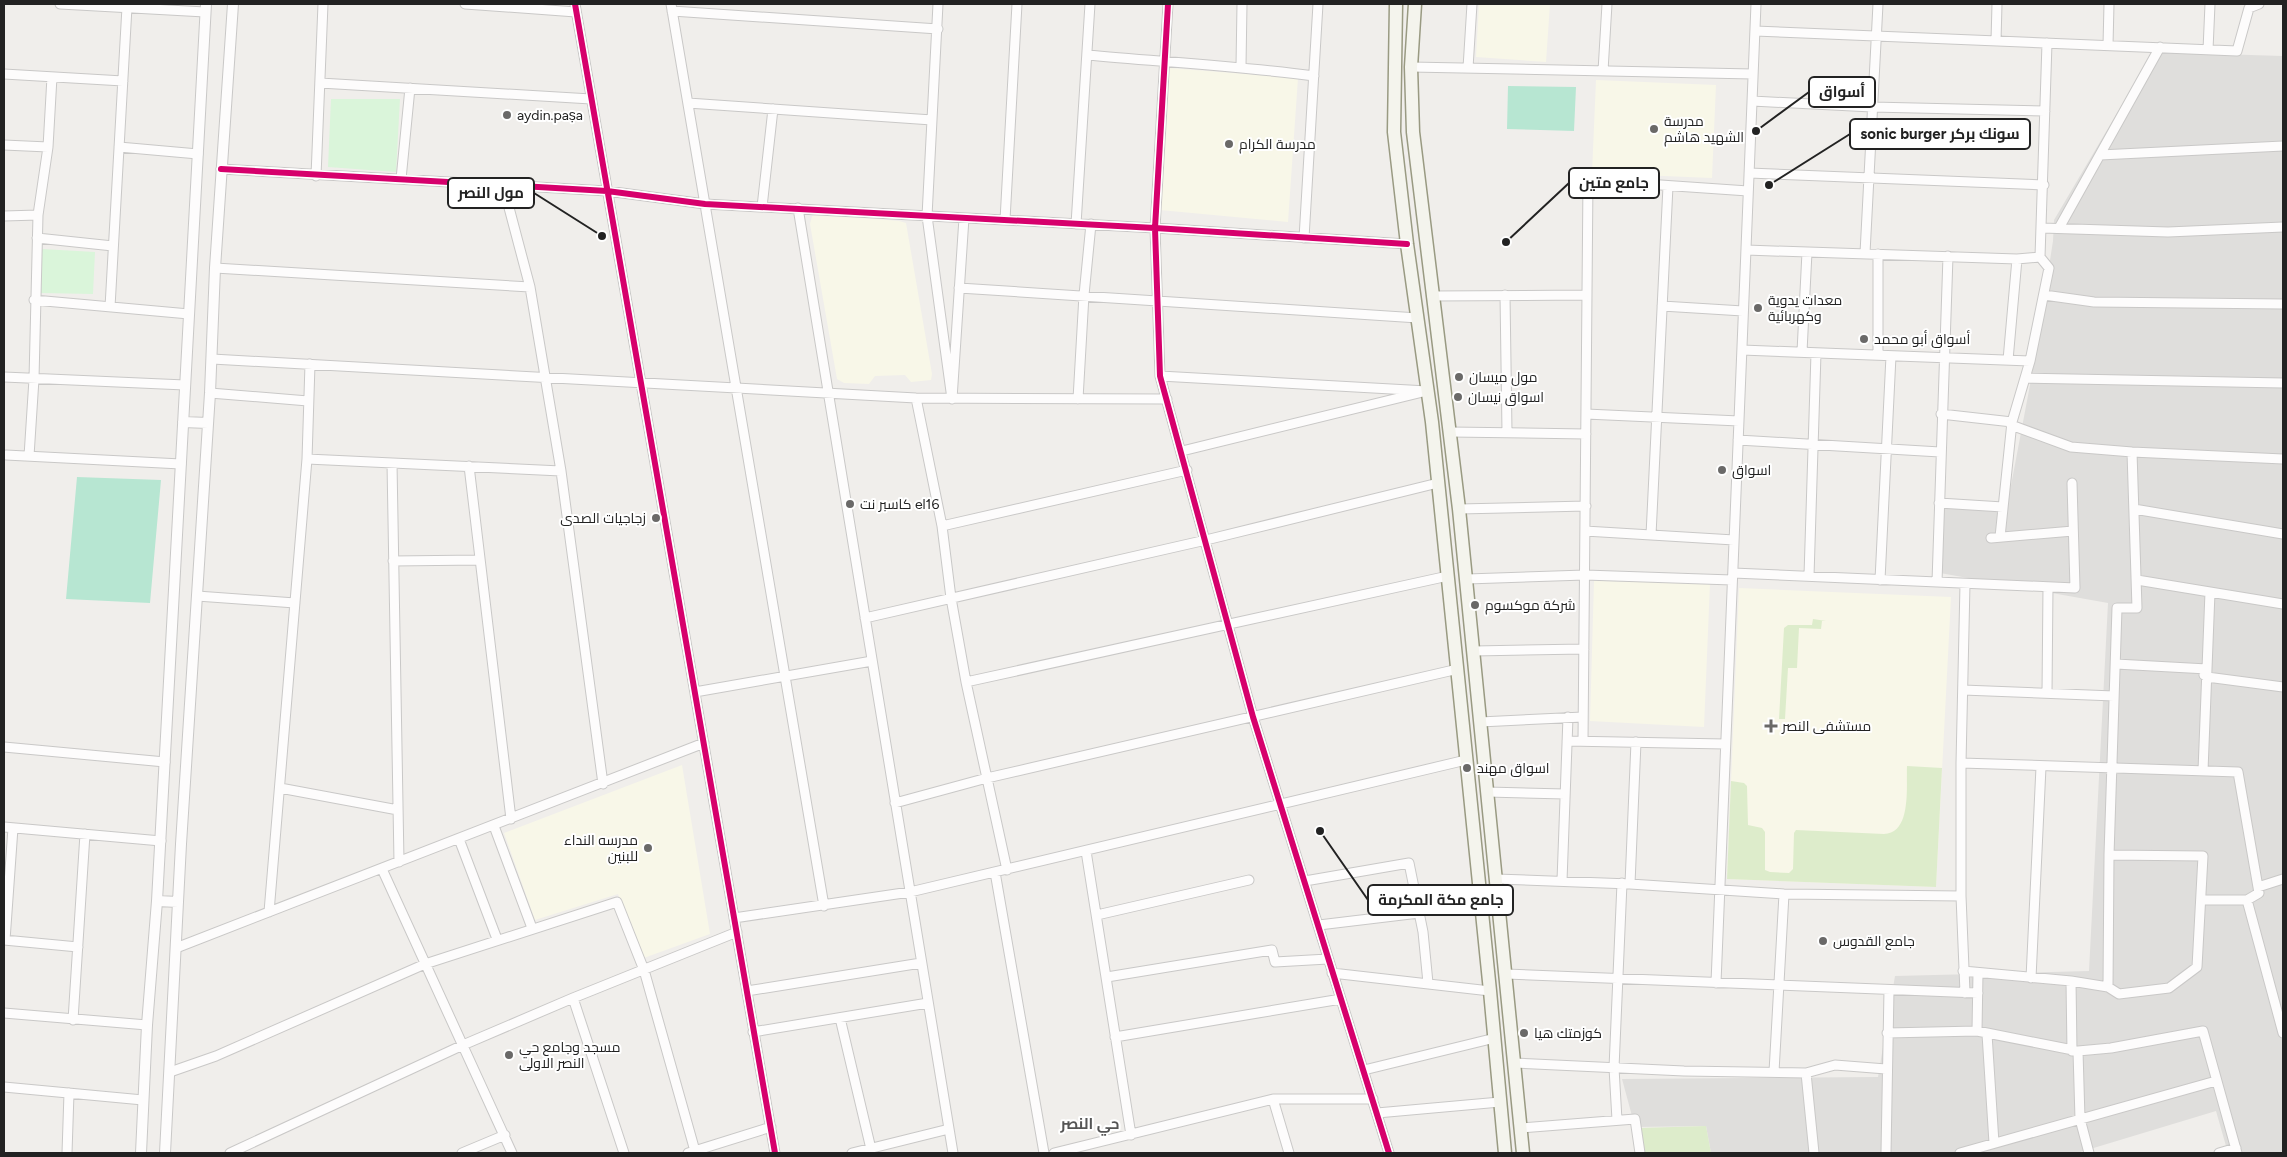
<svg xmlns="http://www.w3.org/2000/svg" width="2287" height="1157" viewBox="0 0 2287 1157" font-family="Figtree,Cairo,sans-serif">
<rect width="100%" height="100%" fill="#f0eeeb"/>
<!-- residential -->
<path fill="#dfdedc" d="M 2153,52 L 2283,56 L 2283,1153 L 2228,1153 L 2216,1111 L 2077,1153 L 1711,1153 L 1706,1126 L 1635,1127 L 1622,1079 L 1878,1077 L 1895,976 L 2089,971 L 2108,603 L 1940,573 L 1944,508 L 2006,512 L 2033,369 L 2053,241 L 2054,220 Z"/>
<!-- education -->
<path fill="#f8f7e8" d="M 1479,4 L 1550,4 L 1546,62 L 1476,57 Z
M 1169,68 L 1298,78 L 1288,222 L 1160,210 Z
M 1596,80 L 1716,85 L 1712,178 L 1592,173 Z
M 818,214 L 899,221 L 906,223 L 932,374 L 931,380 L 911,382 L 905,375 L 875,376 L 869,384 L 844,383 L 837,379 L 810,224 L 812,216 Z
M 1594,581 L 1710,583 L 1704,727 L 1590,721 Z
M 1739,588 L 1951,597 L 1936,887 L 1727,879 Z
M 682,765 L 710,934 L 641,959 L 618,894 L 535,920 L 504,833 Z"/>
<!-- grass -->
<path fill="#ddeccb" d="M 1813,619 L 1826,621 L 1822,621 L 1821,629 L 1799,628 L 1797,668 L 1788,668 L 1785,719 L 1779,719 L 1784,628 L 1788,625 L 1812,625 Z
M 1907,766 L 1942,768 L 1936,887 L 1727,879 L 1731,781 L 1744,783 L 1747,786 L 1748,825 L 1762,828 L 1765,832 L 1765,870 L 1770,872 L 1789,873 L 1793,869 L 1794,833 L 1796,830 L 1884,834 C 1912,833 1906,786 1907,766 Z
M 1706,1126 L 1711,1153 L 1644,1153 L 1640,1128 Z"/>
<!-- park -->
<path fill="#daf5da" d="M 331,99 L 400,99 L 396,172 L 328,167 Z
M 42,249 L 95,252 L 93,294 L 41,293 Z"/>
<!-- pitch -->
<path fill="#b7e6d2" d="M 1508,86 L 1576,87 L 1574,131 L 1507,129 Z
M 77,477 L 161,480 L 150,603 L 66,599 Z"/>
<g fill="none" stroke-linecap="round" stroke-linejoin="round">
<defs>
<path id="minor" d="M 60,4 L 205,12
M 465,4 L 576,12
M 575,4 L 775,1153
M 671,4 L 824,906
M 938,4 L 927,216 L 952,399 L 964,218
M 1168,4 L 1155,228 L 1160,376 L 1253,717 L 1389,1153
M 672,11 L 938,29
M 1755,31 L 2237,51 L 2249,8 L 2259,4
M 1996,41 L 1997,4
M 2108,45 L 2109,4
M 2208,50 L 2210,4
M 1087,55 C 1163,62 1239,66 1314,76
M 1241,66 L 1242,4
M 1411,67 L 1753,74
M 1468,68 L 1472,4
M 1603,71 L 1607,4
M 4,74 L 123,81
M 320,83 L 591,99
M 1752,101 L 1872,107 L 2045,111
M 688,103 L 932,120
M 4,145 L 48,147
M 119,147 L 198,154
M 2100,155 L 2283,146
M 221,169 L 607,191 L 705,204 L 1155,228 L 1407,244
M 1749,173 L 2044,185
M 316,176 L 323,4
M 401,179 L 410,88
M 503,185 L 530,287 L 561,471 L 603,784
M 762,207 L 773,109
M 798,208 L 953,1153
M 4,216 L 38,215
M 1005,220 L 1017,4
M 1076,224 L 1090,4
M 2042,228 L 2168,232 L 2283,227
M 2059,228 L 2160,47
M 37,238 L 113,246
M 1304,238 L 1318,4
M 1746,250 L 2017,259 L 2040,257
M 1865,253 L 1878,4
M 215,268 L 530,287
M 959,288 L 1418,318
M 1505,295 L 1507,432
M 2044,295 L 2094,302 L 2283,304
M 1432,296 L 1587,295
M 34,300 L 189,314
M 1662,306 L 1743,311
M 110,307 L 127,7
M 1742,350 L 2030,361 L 2012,422 L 2000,537
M 1802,352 L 1807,252
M 1878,355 L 1878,254
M 212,359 L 916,398 L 1167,399
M 2008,360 L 2017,259
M 2030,361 L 2049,268 L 2040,257 L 2047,43
M 1160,376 L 1427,391 L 1182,451
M 4,377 L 185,385
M 2025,378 L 2283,383
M 210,393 L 308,401
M 916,398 L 942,526 L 951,598 L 966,682 L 1007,870
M 1078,399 L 1084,295 L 1091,224
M 1586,414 L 1739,421
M 1941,414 L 2012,422
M 2011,425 L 2071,447 L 2132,452 L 2283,459
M 1450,432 L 1586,434
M 1738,440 L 1940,452
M 6,455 L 181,464
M 29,456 L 34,379 L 38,215 L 48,147 L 52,77
M 307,459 L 561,471
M 392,463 L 399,862
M 469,466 L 511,819
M 1939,503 L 2003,507
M 1459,509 L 1586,506
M 2134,509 L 2283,534
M 942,526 L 1187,470
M 1585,531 L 1734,540
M 1651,535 L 1668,186
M 1991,538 L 2073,531
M 393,561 L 480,560
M 1733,573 L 2075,588 L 2072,483
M 1809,576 L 1816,353
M 1467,579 L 1585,575 L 1732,580
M 1880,580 L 1891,356
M 2137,580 L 2283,604
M 1937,582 L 1948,256
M 197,596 L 295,603
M 865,618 L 1206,540 L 1438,483
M 1474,651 L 1584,649
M 2116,664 L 2207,669
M 2204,675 L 2207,677 L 2283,687
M 966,682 L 1448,576
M 1963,690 L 2114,696
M 695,692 L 872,661
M 2047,693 L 2048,587
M 1480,722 L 1583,717
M 1567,741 L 1725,744
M 1583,741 L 1588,180 L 1748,191
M 4,747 L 165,762
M 1961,763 L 2238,772 L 2259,893 L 2247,900 L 2202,900
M 2203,771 L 2210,592
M 280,788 L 398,810
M 1487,792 L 1565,794
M 895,803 L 987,778 L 1458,669
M 494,826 L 532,928
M 4,827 L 161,841
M 459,839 L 497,939
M 1086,851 L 1131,1135
M 382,869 L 512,1153
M 995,872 L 1044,1153
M 1496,879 L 1630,884 L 1784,894 L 1961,896
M 1305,881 L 1409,863 L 1423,932 L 1428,983
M 1562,881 L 1568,717
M 1630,884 L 1636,742
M 2258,887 L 2283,879
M 2247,900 L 2283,1033
M 269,912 L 307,459 L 310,364
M 1097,915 L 1249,880
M 734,918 L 910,892 L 1466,760
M 1319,925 L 1419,913
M 4,940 L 78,947
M 5,940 L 13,828
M 176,948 L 704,743
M 1963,971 L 2071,981 L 2108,987 L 2119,994 L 2169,988 L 2197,967 L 2203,856 L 2109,855
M 1332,973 L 1490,991
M 1506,974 L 1978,993
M 1107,977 L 1272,950 L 1275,962 L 1328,959
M 2031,978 L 2041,767
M 2071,981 L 2072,1051
M 1716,983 L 1756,4
M 2108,987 L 2109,855 L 2117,608 L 2137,608 L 2132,452
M 747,991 L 921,963
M 1965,993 L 1961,896 L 1961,763 L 1965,584
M 573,998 L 624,1153
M 4,1013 L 147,1025
M 840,1018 L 871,1149
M 73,1020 L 85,834
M 1977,1031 L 1978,973
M 753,1032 L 928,1003
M 1887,1033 L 1977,1031 L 2078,1051 L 2111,1048 L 2203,1031 L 2237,1153
M 1987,1034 L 1994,1143
M 1115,1037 L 1341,999
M 2078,1051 L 2080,1119 L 2089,1153
M 1514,1063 L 1684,1071 L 1806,1073 L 1835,1065 L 1886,1069
M 1364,1070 L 1495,1038
M 170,1072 L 216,1056 L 425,964 L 617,902 L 644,970 L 695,1151
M 1774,1072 L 1784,894
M 1806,1073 L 1814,1153
M 4,1087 L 143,1100
M 1273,1099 L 1289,1153
M 1377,1113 L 1500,1102
M 1617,1120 L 1614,1068 L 1622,883
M 1521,1128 L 1635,1119 L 1640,1153
M 67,1153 L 69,1093
M 230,1153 L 463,1045 L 573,998 L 737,932
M 462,1153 L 505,1135
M 688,1153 L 771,1127
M 852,1153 L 949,1129
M 1054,1153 L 1273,1099 L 1373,1099
M 1886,1153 L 1889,990
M 1960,1153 L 2216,1081
M 2219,1153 L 2236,1148"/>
<path id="tertiary" d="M 183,422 L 208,423
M 157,901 L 178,902
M 141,1153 L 147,1025 L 157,901 L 206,4
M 165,1153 L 181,844 L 210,393 L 215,268 L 233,4"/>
<path id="secondary" d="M 1396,4 L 1394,132 L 1407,244 L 1432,422 L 1490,991 L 1505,1153
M 1415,4 L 1411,67 L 1413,132 L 1459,509 L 1523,1153"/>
</defs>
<!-- minor casing -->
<use href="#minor" stroke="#c9c8c7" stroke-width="11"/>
<!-- tertiary casing -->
<use href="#tertiary" stroke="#c9c8c7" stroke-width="12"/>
<!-- secondary casing -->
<use href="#secondary" stroke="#999a82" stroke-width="15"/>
<!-- minor -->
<use href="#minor" stroke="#fdfcfc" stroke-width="9"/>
<!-- tertiary -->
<use href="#tertiary" stroke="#fdfcfc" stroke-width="10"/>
<!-- secondary -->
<use href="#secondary" stroke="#f4f4ed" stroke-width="12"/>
<defs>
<path id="cycleway" d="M 575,4 L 775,1153
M 1168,4 L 1155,228 L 1160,376 L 1253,717 L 1389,1153
M 221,169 L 607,191 L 705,204 L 1155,228 L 1407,244"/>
</defs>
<!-- cycleway casing -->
<use href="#cycleway" stroke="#fff" stroke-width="9"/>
<!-- cycleway -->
<use href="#cycleway" stroke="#d6006c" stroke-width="6"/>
</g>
<!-- markers -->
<g fill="#6a6968" stroke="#fff" stroke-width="2">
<circle cx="507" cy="115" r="5"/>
<circle cx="1654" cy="129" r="5"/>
<circle cx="1229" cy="144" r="5"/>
<circle cx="1758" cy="308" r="5"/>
<circle cx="1864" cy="339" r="5"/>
<circle cx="1459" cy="377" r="5"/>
<circle cx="1458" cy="397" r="5"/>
<circle cx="1722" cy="470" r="5"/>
<circle cx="850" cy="504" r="5"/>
<circle cx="656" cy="518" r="5"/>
<circle cx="1475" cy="605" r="5"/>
<path d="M1768.5 718.5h5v5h5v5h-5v5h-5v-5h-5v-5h5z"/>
<circle cx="1467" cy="768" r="5"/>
<circle cx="648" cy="848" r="5"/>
<circle cx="1823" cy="941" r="5"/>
<circle cx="1524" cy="1033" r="5"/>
<circle cx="509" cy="1055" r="5"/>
</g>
<g text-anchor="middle" stroke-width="4" stroke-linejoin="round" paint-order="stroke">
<!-- poi labels -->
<g font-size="14" fill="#222" stroke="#fff" text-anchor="start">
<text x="517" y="120">aydin.paṣa</text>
<text x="1664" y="126">مدرسة<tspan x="1664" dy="16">الشهيد هاشم</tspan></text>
<text x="1239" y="149">مدرسة الكرام</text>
<text x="1768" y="305">معدات يدوية<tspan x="1768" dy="16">وكهربائية</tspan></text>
<text x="1874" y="344">أسواق أبو محمد</text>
<text x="1469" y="382">مول ميسان</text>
<text x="1468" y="402">اسواق نيسان</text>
<text x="1732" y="475">اسواق</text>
<text x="860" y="509">كاسبر نت el16</text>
<text x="646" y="523" text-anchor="end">زجاجيات الصدى</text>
<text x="1485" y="610">شركة موكسوم</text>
<text x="1782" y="731">مستشفى النصر</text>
<text x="1477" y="773">اسواق مهند</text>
<text x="638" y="845" text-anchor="end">مدرسه النداء<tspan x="638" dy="16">للبنين</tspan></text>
<text x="1833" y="946">جامع القدوس</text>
<text x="1534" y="1038">كوزمتك هيا</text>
<text x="519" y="1052">مسجد وجامع حي<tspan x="519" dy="16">النصر الاولى</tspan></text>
</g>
<!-- neighbourhood labels -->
<g font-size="15" font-weight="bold" fill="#555" stroke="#fff">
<text x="1090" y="1129">حي النصر</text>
</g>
</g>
<!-- callouts -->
<path fill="none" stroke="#222" stroke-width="2" d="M1756 131L1809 92M1769 185L1850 134M1506 242L1569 183M602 236L534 193M1320 831L1368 900"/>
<g fill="#222" stroke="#fff" stroke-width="2">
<circle cx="1756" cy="131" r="5"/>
<circle cx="1769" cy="185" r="5"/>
<circle cx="1506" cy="242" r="5"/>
<circle cx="602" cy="236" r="5"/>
<circle cx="1320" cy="831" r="5"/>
</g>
<g fill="#fff" stroke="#222" stroke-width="2">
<rect x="1809" y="77" width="66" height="30" rx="5"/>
<rect x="1850" y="119" width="180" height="30" rx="5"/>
<rect x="1569" y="168" width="90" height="30" rx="5"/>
<rect x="448" y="178" width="86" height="30" rx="5"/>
<rect x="1368" y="885" width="145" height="30" rx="5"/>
</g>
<g font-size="15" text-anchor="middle" font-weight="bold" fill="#222">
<text x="1842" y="97">أسواق</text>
<text x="1940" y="139">sonic burger سونك بركر</text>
<text x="1614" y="188">جامع متين</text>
<text x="491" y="198">مول النصر</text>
<text x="1441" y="905">جامع مكة المكرمة</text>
</g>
<!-- border -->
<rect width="2287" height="1157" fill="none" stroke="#222222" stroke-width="10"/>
</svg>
